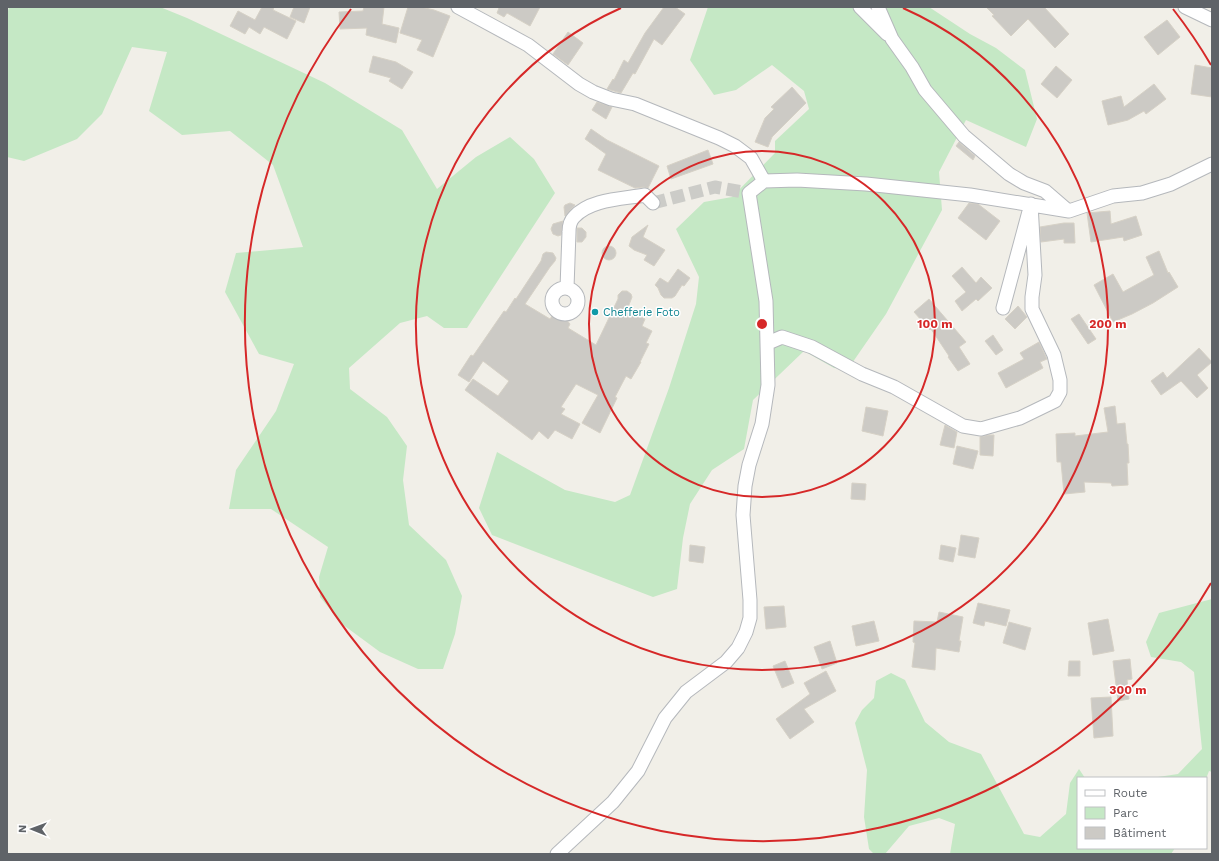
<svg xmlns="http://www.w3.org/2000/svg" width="1219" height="861" viewBox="0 0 1219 861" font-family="'Work Sans',sans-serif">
<rect width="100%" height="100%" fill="#f1efe8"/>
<!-- green -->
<path fill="#c5e8c5" d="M 9,7 L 160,7 L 187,18 L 325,83 L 402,130 L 437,189 L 476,157 L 510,137 L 534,159 L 555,193 L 467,328 L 444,328 L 427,316 L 400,323 L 349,368 L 350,389 L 387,417 L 407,446 L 403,480 L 409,525 L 446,560 L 462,596 L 455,634 L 443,669 L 418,669 L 380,652 L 342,624 L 320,597 L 319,577 L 328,547 L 271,509 L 229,509 L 236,470 L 276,411 L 294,364 L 259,354 L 225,292 L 236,253 L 303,247 L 273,165 L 230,131 L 182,135 L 149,111 L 167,52 L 132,47 L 102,114 L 77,139 L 24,161 L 7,157 L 7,15 Z
M 708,7 L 929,7 L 970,34 L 996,48 L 1025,70 L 1037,119 L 1026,147 L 966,120 L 939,172 L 942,210 L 886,314 L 848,369 L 834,368 L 804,351 L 753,400 L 744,449 L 712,470 L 690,504 L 683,538 L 677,589 L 653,597 L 492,535 L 479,508 L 497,452 L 565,490 L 615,502 L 630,495 L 669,388 L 696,304 L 699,277 L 676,229 L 704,202 L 732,197 L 775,153 L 775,141 L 809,109 L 804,91 L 772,65 L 736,90 L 714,95 L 690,60 Z
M 1212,599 L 1212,772 L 1209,771 L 1206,779 L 1151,778 L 1178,774 L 1202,749 L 1194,672 L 1181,662 L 1151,657 L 1146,642 L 1159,613 Z
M 891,673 L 905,680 L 925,722 L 949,742 L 981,754 L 1024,834 L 1040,837 L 1066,814 L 1070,783 L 1079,769 L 1085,778 L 1078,778 L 1078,848 L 1175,848 L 1171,854 L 950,854 L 955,824 L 939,818 L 909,826 L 885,854 L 874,854 L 869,849 L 864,817 L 867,770 L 855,723 L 862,710 L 874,698 L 876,681 Z"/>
<!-- building -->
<path fill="#cccac5" stroke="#d6d1c6" d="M 262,7 L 274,7 L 273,10 L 296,21 L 287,39 L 264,27 L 260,34 L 249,27 L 245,34 L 230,26 L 238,11 L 255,20 Z
M 294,7 L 310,7 L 304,23 L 290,17 Z
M 364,7 L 384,7 L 382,24 L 399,28 L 396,43 L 366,35 L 367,28 L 340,29 L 339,12 L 363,11 Z
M 408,7 L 421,7 L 434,10 L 450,16 L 433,57 L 417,50 L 422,40 L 400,33 Z
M 496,7 L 540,7 L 530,26 L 507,13 L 504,17 L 497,13 L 499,8 Z
M 664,7 L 675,7 L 685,14 L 662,45 L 654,39 L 635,74 L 633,73 L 621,93 L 607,89 L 613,79 L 614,80 L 624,60 L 628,63 L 645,33 Z
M 986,7 L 1044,7 L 1069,34 L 1055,48 L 1028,19 L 1011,36 L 992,16 L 994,15 Z
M 1167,20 L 1180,37 L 1158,55 L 1144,37 Z
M 568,32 L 583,43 L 568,65 L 553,54 Z
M 373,56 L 396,62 L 413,72 L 402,89 L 389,81 L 391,78 L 369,72 Z
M 1195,65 L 1212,68 L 1212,97 L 1191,94 Z
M 1056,66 L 1072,80 L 1057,98 L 1041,84 Z
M 1154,84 L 1166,99 L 1146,114 L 1144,111 L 1128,120 L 1108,125 L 1102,101 L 1121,96 L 1124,107 Z
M 792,87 L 806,103 L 772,137 L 768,147 L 755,142 L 765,118 L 774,109 L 771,107 Z
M 597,102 L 612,107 L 606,119 L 592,110 Z
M 591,129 L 607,140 L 659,166 L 648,188 L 644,187 L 635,188 L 598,170 L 606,154 L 585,139 Z
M 959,142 L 975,156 L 973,160 L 956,146 Z
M 708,150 L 713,164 L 671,179 L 667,166 Z
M 570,203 L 575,205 L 565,216 L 564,207 L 565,205 Z
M 969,203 L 978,204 L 1000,221 L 986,240 L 958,218 Z
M 1110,211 L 1111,224 L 1136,216 L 1142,235 L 1124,241 L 1123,237 L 1091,242 L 1087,213 Z
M 563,221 L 561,235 L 558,236 L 553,234 L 551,229 L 553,224 Z
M 1064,223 L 1074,223 L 1075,243 L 1064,243 L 1064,239 L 1041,242 L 1040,227 Z
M 648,225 L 643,237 L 665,250 L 654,266 L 644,260 L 647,255 L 634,250 L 629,246 L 632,237 Z
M 577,228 L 582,228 L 586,232 L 586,237 L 582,242 L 577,242 Z
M602 253a7 7 0 1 1 14 0a7 7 0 1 1-14 0Z
M 1159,251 L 1168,273 L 1169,272 L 1178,287 L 1153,303 L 1132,314 L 1113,322 L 1094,285 L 1113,274 L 1123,292 L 1154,275 L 1146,257 Z
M 546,252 L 553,253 L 556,258 L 555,261 L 550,267 L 525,304 L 550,319 L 554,313 L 563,316 L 570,324 L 568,328 L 596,345 L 618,299 L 618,295 L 622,291 L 627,291 L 631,294 L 632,297 L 627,310 L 645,319 L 642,326 L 652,331 L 646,343 L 649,344 L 640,362 L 641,362 L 631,379 L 626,376 L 615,397 L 617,398 L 600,433 L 582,423 L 598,395 L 576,384 L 561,407 L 565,409 L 561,414 L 580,424 L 572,439 L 555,430 L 548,439 L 539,431 L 532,440 L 465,390 L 473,379 L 498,396 L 509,381 L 483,361 L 469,382 L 458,375 L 471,355 L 473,356 L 504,311 L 506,312 L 515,298 L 516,299 L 541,261 L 543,254 Z
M 962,267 L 976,283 L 981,277 L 992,288 L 978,301 L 976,299 L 962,311 L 955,301 L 966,292 L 952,276 Z
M 678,269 L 690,278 L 684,286 L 682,285 L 675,296 L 672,298 L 664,298 L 661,295 L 658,288 L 655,285 L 660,278 L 668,283 Z
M 929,299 L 966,342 L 959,347 L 970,364 L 958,371 L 948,357 L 949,356 L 931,329 L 930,330 L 914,312 Z
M 1018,306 L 1027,317 L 1015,329 L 1005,319 Z
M 1079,314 L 1096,339 L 1088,344 L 1071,319 Z
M 993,335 L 1003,350 L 996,355 L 985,341 Z
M 1039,342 L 1047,359 L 1040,362 L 1043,368 L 1006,388 L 998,373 L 1024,359 L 1020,353 Z
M 1199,348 L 1212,362 L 1197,375 L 1208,388 L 1197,398 L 1181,381 L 1161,395 L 1151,381 L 1163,372 L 1167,378 Z
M 1115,406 L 1117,424 L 1125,423 L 1127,444 L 1128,444 L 1129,463 L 1127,463 L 1128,485 L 1112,486 L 1111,483 L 1084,482 L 1085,492 L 1064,494 L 1061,462 L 1057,462 L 1056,434 L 1075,433 L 1075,436 L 1108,432 L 1104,408 Z
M 866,407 L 888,411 L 883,436 L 862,431 Z
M 945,425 L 957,432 L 954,448 L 940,445 Z
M 989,435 L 994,435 L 993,456 L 980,455 L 980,437 Z
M 957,446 L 978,451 L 973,469 L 953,464 Z
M 852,483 L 866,484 L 865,500 L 851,499 Z
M 961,535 L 979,538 L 975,558 L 958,555 Z
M 690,545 L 705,547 L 703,563 L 689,561 Z
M 941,545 L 956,548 L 953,562 L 939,559 Z
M 978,603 L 1010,610 L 1006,626 L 985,621 L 984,626 L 973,623 Z
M 784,606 L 786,627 L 766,629 L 764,607 Z
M 939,612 L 963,617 L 959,641 L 961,641 L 959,652 L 936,648 L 935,670 L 912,667 L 915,643 L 913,642 L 914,621 L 937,622 Z
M 1108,619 L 1114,651 L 1093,655 L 1088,623 Z
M 874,621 L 879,641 L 856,646 L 852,626 Z
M 1009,622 L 1031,628 L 1025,650 L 1003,643 Z
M 830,641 L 837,663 L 822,669 L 814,647 Z
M 1130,659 L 1132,679 L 1127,680 L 1129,699 L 1118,701 L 1113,661 Z
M 785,661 L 794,683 L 782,688 L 773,666 Z
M 1069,661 L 1080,661 L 1080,676 L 1068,676 Z
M 826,671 L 836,691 L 804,709 L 814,722 L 790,739 L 776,719 L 810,694 L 804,683 Z
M 1111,697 L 1113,736 L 1094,738 L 1091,698 Z"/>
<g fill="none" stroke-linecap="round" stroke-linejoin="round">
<!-- minor-tunnel -->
<path stroke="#ccccc8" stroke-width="13" stroke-dasharray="13 6" stroke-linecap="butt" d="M 653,203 L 715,187 L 749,193"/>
<defs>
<path id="minor" d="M 458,7 L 528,45 L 579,84 L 593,92 L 611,99 L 635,104 L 719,138 L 735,146 L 751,158 L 764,181
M 860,7 L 887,34
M 878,7 L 892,39 L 912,67 L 925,90 L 964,136 L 1009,174 L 1024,183 L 1045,191 L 1067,210
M 1185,7 L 1212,20
M552 301a13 13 0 1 1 26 0a13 13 0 1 1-26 0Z
M 567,288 L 569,232 C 569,227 570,221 574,217 C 590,199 622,199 645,195 L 653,203
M 768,343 L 782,337 L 812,347 L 862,374 L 894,387 L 963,426 L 981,429 L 995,425 L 1020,418 L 1055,401 L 1060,392 L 1060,380 L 1054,355 L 1032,309 L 1032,297 L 1035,275 L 1031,204 L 1003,308
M 557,854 L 613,802 L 638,771 L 665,718 L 686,692 L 726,662 L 738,648 L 746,632 L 750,618 L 750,600 L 743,515 L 745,486 L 749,465 L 762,424 L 768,385 L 766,301 L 749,193 L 764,181 L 797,180 L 866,184 L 970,195 L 1069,211 L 1113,196 L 1142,193 L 1171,184 L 1212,164"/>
</defs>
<!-- minor casing -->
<use href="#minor" stroke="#b5b8bc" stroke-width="15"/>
<!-- minor -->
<use href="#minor" stroke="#fff" stroke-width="13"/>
</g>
<!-- distance rings -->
<g fill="none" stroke="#d62828" stroke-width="2">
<circle cx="762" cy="324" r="173"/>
<path d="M903 8A346 346 0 1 1 621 8"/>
<path d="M1211 583A518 518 0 1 1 351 9M1173 9A518 518 0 0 1 1211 65"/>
</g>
<!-- markers -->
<circle fill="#0f9aa8" stroke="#fff" stroke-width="1.5" cx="595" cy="312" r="4"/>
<g text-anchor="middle" stroke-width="3" stroke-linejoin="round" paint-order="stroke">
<!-- culture labels -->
<g font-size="11" fill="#0d838f" stroke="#fff" text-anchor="start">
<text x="603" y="316">Chefferie Foto</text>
</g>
</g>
<circle cx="762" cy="324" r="6" fill="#d62828" stroke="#fff" stroke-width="2"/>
<g font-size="12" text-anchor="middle" font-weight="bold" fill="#d62828" stroke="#fff" stroke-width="3" stroke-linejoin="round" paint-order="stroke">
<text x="935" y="328">100 m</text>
<text x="1108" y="328">200 m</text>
<text x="1128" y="694">300 m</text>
</g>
<!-- border -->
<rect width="1219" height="861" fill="none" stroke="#5f6368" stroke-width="16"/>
<!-- legend -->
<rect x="1077" y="777" width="130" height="72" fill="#ffffff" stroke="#bfc1c3"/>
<rect x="1085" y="790" width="20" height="6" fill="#ffffff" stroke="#bfc1c3"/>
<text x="1113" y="797" font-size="12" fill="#5f6368">Route</text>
<rect x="1085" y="807" width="20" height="12" fill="#c5e8c5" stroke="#bfc1c3"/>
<text x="1113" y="817" font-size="12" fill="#5f6368">Parc</text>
<rect x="1085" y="827" width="20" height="12" fill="#cccac5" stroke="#bfc1c3"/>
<text x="1113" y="837" font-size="12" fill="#5f6368">Bâtiment</text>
<!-- north arrow -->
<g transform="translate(32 829) rotate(271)" stroke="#ffffff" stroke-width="3" paint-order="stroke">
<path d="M0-3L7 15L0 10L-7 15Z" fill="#5f6368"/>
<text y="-6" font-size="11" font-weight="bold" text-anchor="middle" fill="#5f6368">N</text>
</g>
</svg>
